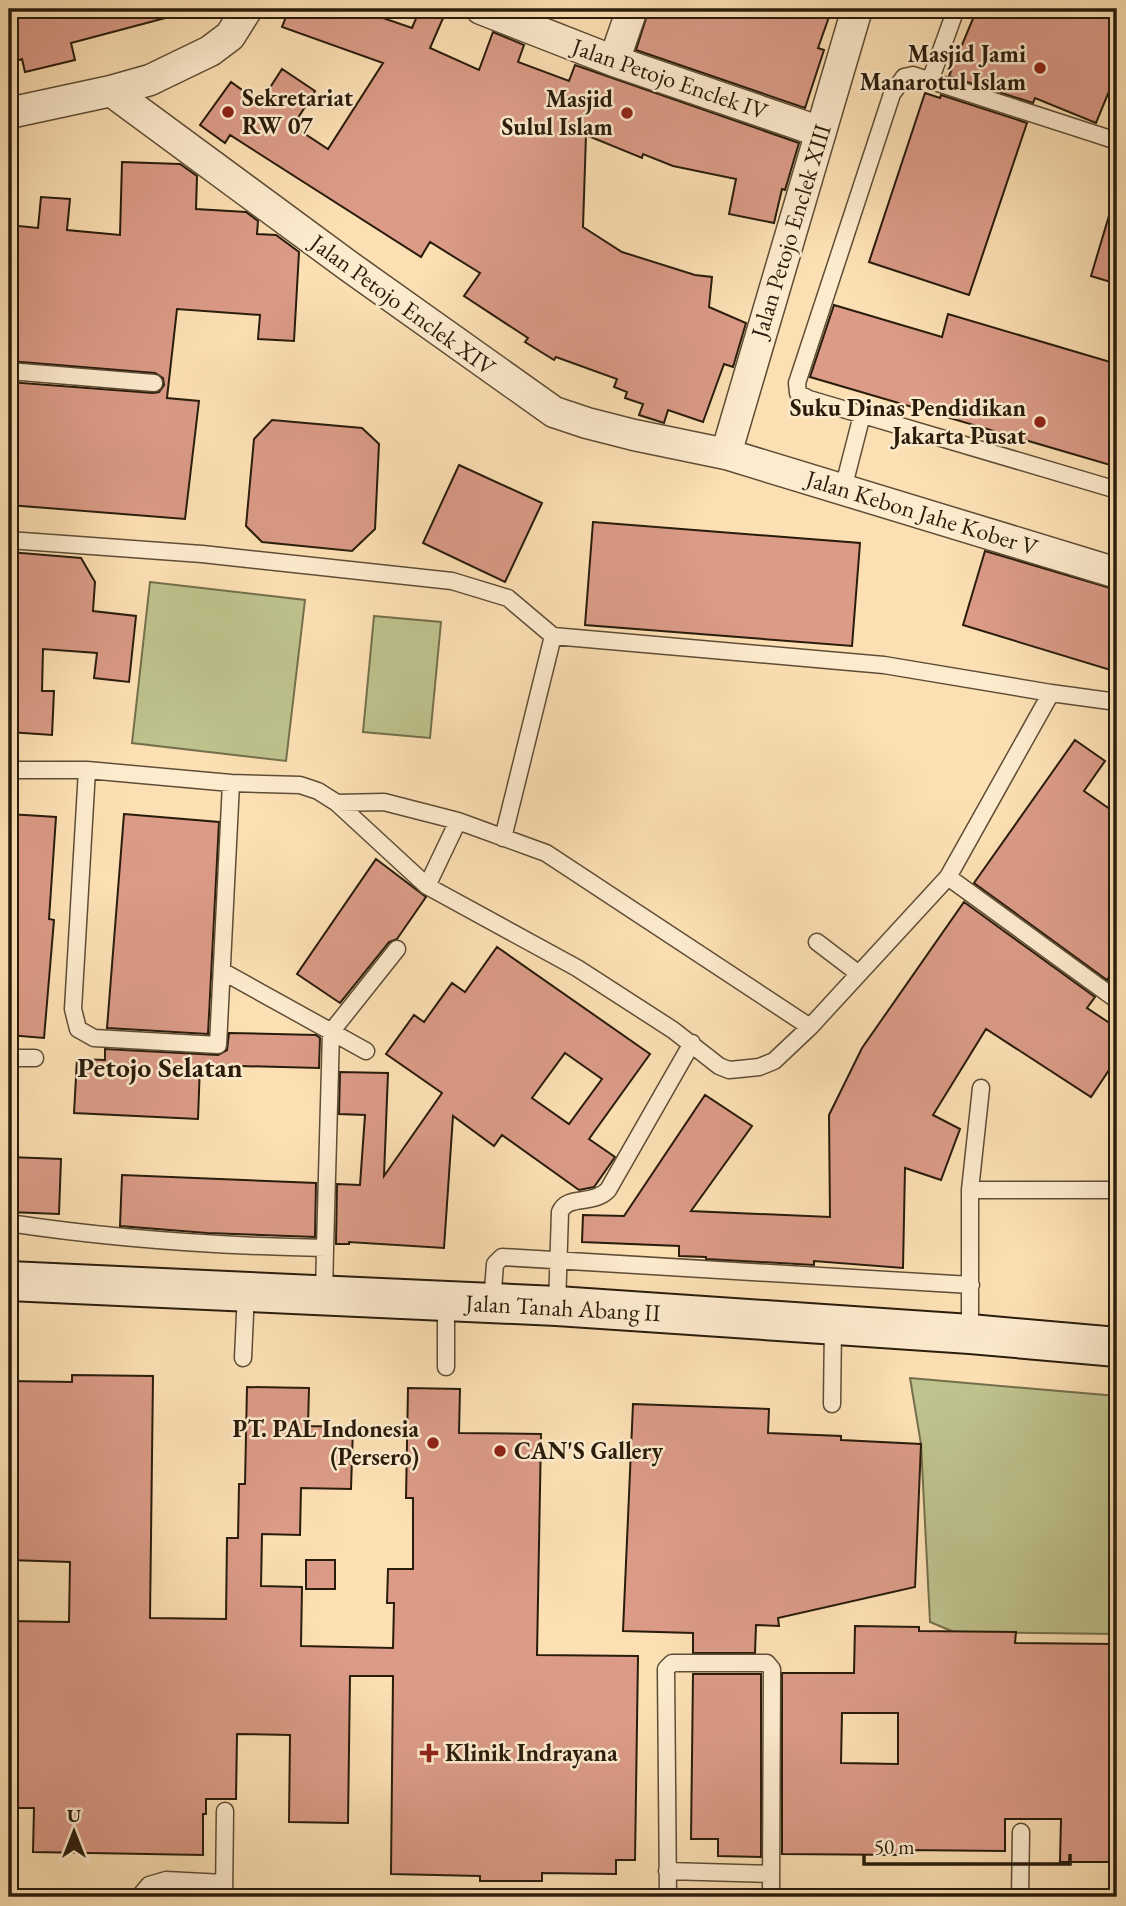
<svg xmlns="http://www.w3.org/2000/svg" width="1126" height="1906" viewBox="0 0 1126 1906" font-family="'EB Garamond',serif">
<rect width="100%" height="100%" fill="#fce0b4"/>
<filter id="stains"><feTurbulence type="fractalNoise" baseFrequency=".00286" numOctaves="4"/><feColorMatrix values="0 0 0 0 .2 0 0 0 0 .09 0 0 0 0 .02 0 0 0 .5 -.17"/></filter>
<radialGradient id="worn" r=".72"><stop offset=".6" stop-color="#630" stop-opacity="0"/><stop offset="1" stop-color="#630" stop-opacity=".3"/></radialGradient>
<!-- green -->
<path fill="#bec28d" stroke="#746f4c" stroke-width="2" d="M 150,582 L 305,600 L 286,761 L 132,743 Z
M 374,616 L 441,622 L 430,738 L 363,732 Z
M 910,1378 L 1117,1396 L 1117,1634 L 954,1632 L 930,1622 L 921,1444 Z"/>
<!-- building -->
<path fill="#db9b87" stroke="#291c0b" stroke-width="2" fill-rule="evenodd" d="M 9,9 L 172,9 L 173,16 L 71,43 L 75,60 L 25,72 L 22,59 L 9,63 Z
M 289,9 L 357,9 L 412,28 L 420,9 L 447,9 L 430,48 L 479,70 L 493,32 L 524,45 L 518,62 L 569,81 L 575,65 L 799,143 L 785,190 L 782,189 L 774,223 L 729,214 L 736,179 L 673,166 L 643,154 L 642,158 L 586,135 L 583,227 L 622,252 L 695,275 L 712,277 L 709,307 L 746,323 L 733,367 L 724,364 L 703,422 L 668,410 L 664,423 L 639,415 L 643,404 L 625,398 L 627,392 L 614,387 L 617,379 L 556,357 L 554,360 L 525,342 L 528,338 L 464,296 L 480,273 L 430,242 L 421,257 L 230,135 L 225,143 L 200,125 L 231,82 L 260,103 L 282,69 L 315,91 L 293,126 L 328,149 L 383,63 L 282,27 Z
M 649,9 L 816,9 L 830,14 L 818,48 L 824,50 L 805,108 L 636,50 Z
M 977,9 L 1117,9 L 1117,72 L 1096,123 L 1035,98 L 1033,103 L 949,76 Z
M 925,93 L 940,98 L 941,95 L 1027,123 L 969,295 L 869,262 Z
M 122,162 L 180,164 L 197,176 L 196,209 L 246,212 L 258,221 L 257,234 L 276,235 L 299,252 L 294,341 L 258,339 L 260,315 L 177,309 L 167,398 L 199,401 L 185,519 L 9,505 L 9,382 L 153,393 L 159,392 L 164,385 L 163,378 L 155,373 L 9,361 L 9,225 L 38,228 L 41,197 L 70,199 L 67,230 L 120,235 Z
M 1111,209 L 1117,209 L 1117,284 L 1091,276 Z
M 834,305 L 942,337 L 948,314 L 1117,364 L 1117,467 L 810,377 Z
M 272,420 L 362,428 L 379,444 L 375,529 L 352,551 L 262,542 L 246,526 L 254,439 Z
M 459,465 L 542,503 L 505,582 L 423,543 Z
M 593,522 L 860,543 L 852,646 L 585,625 Z
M 985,551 L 1117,590 L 1117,672 L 963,625 Z
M 9,552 L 81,558 L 95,582 L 93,611 L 136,616 L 129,682 L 94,678 L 97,653 L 43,649 L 42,691 L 54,691 L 52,735 L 9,732 Z
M 1075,740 L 1105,761 L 1084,791 L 1117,814 L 1117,966 L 1107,980 L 974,883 Z
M 9,814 L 56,817 L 49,919 L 54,920 L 44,1038 L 9,1035 Z
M 124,814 L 219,822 L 208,1034 L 107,1028 Z
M 376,859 L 426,897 L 397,939 L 389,942 L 340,1003 L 297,974 Z
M 964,902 L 1095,997 L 1087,1008 L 1117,1028 L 1117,1058 L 1091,1097 L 986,1029 L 933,1115 L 960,1129 L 941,1180 L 905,1168 L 903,1268 L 814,1261 L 814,1265 L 706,1259 L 706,1257 L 679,1256 L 679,1246 L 582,1242 L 583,1215 L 624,1216 L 705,1095 L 752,1126 L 691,1211 L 830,1217 L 829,1115 L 862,1048 Z
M 497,947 L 650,1054 L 589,1139 L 615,1157 L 594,1187 L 579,1190 L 502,1135 L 494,1146 L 453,1116 L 444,1248 L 349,1242 L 349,1244 L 336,1244 L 337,1184 L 360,1185 L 365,1115 L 339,1114 L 340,1072 L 388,1073 L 384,1176 L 442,1093 L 386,1054 L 414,1015 L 424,1022 L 452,983 L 465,992 ZM 565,1053 L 602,1079 L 569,1124 L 532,1098 Z
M 229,1033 L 316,1035 L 320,1038 L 319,1068 L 200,1065 L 198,1119 L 74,1113 L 77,1059 L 105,1060 L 105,1049 L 218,1055 L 227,1050 Z
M 9,1157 L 61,1159 L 59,1214 L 9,1212 Z
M 122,1175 L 316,1183 L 315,1237 L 207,1233 L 120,1226 Z
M 72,1375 L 153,1376 L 150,1618 L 226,1619 L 227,1538 L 238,1538 L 239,1484 L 245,1484 L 247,1387 L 309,1388 L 308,1426 L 353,1427 L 351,1489 L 301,1488 L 300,1535 L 262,1534 L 261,1586 L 302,1587 L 301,1646 L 393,1648 L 394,1603 L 387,1603 L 388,1569 L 413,1569 L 413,1498 L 406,1498 L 408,1388 L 460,1389 L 459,1433 L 541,1434 L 537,1655 L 638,1656 L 635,1860 L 616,1860 L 616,1874 L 542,1873 L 542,1881 L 480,1881 L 480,1876 L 391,1874 L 393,1676 L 350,1676 L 348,1823 L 289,1822 L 290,1735 L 237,1734 L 236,1799 L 206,1799 L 206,1814 L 203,1814 L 203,1855 L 33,1852 L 34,1808 L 9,1808 L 9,1621 L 69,1622 L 70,1562 L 9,1560 L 9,1381 L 72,1382 Z
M 633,1404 L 769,1409 L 768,1433 L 841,1436 L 841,1440 L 921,1444 L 915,1587 L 778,1618 L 779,1626 L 756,1625 L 755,1653 L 693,1653 L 693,1633 L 623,1631 Z
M 306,1560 L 335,1560 L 335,1589 L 306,1589 Z
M 855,1626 L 919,1627 L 919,1631 L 1016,1632 L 1015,1643 L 1117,1644 L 1117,1862 L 1060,1862 L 1061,1819 L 1005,1819 L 1005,1851 L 905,1850 L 905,1855 L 782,1854 L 782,1673 L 854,1673 ZM 842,1713 L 898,1713 L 898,1764 L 841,1763 Z
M 693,1674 L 761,1674 L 761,1857 L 718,1856 L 718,1839 L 691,1839 Z"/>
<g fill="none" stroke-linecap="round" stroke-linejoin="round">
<defs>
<path id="lane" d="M 930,81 L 956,9
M 1117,141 L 913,75 L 904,77 L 892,94 L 797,383 L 798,393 L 809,399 L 1117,490
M 9,371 L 154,383
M 843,489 L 862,415
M 9,540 L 202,554 L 452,581 L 508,598 L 553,636 L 884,665 L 1051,693
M 9,770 L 87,770 L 231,783 L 300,785 L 318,791 L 337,803 L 427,886 L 577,968 L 673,1030 L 719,1066 L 729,1070 L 740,1069 L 759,1067 L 774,1061 L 810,1027 L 948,877 L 1051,693 L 1117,702
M 87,770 L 73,1009 L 78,1029 L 94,1038 L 218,1045 L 231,783
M 337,803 L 384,802 L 458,821 L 546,853 L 810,1027
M 503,838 L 553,636
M 948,877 L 1117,1000
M 427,886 L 458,821
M 817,942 L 859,974
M 222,971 L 366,1051
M 9,1058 L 35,1058
M 970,1190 L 1117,1190
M 9,1223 C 114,1239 219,1246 325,1248 L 324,1295
M 325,1248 L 331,1032 L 397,949
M 446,1301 L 446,1367
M 492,1303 L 495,1264 L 502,1257 L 971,1285
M 557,1306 L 560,1212 C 568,1194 592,1206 608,1190 L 692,1043
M 970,1334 L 970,1190 L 981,1088
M 243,1358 L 246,1292
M 832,1404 L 833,1325
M 667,1871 L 771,1874
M 139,1897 L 149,1885 L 166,1880 L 224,1883
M 224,1897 L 225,1811
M 668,1897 L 666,1669 L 672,1663 L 767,1663 L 772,1669 L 771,1897
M 1020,1897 L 1021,1832"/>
<path id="street" d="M 481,9 L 614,61 L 821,132
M 614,61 L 632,9
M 111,91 L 350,267 L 554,412 L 587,423 L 634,435 L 726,454 L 1117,573
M 9,113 L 111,91 L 150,80 L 210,51 L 230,36 L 247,9
M 726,454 L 857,9"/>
<path id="secondary" d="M 9,1281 L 557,1306 L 970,1334 L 1117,1347"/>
</defs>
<!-- lane casing -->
<use href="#lane" stroke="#5e4d35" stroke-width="19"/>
<!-- street casing -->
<use href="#street" stroke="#5e4d35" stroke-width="33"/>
<!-- secondary casing -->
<use href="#secondary" stroke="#291c0b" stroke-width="42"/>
<!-- lane -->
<use href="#lane" stroke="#fdebce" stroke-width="16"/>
<!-- street -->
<use href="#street" stroke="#fdebce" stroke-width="30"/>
<!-- secondary -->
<use href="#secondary" stroke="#fdebce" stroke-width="38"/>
</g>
<!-- markers -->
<g fill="#8f2418" stroke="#fdebce" stroke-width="2.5">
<circle cx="1040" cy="68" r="7"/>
<circle cx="228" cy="112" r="7"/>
<circle cx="627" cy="113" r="7"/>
<circle cx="1040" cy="422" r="7"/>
<circle cx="433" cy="1443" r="7"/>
<circle cx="500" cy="1451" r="7"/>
<path d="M425.5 1742.5h7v7h7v7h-7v7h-7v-7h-7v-7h7z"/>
</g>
<g text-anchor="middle" stroke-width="5" stroke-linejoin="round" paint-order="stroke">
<!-- poi labels -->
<g font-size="24" font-weight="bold" fill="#291c0b" stroke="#fdebce" text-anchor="end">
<text x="1026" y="62">Masjid Jami<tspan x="1026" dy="28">Manarotul Islam</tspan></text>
<text x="242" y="106" text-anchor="start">Sekretariat<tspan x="242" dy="28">RW 07</tspan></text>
<text x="613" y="107">Masjid<tspan x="613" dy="28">Sulul Islam</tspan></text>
<text x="1026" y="416">Suku Dinas Pendidikan<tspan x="1026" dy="28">Jakarta Pusat</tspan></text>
<text x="419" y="1437">PT. PAL Indonesia<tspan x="419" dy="28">(Persero)</tspan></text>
<text x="514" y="1459" text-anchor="start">CAN'S Gallery</text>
<text x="445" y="1761" text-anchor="start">Klinik Indrayana</text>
</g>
<!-- street labels -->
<g font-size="24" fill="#291c0b" stroke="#fdebce">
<text transform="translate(670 79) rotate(19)" y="8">Jalan Petojo Enclek IV</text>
<text transform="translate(791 231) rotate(-73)" y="8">Jalan Petojo Enclek XIII</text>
<text transform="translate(403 305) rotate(36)" y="8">Jalan Petojo Enclek XIV</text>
<text transform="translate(922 513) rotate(17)" y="8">Jalan Kebon Jahe Kober V</text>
<text transform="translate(563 1308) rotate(3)" y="8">Jalan Tanah Abang II</text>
</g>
<!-- quarter labels -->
<g font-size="28" font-weight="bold" fill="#291c0b" stroke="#fdebce">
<text x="160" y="1077">Petojo Selatan</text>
</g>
</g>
<!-- margin -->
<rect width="1126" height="1906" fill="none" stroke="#fce0b4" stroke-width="35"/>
<rect x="10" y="10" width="1105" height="1885" fill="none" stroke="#291c0b" stroke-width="3.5"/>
<rect x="18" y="18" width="1091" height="1871" fill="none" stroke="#291c0b" stroke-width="2"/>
<!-- north arrow -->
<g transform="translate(74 1832)" stroke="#fdebce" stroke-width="5" paint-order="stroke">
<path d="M0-5L12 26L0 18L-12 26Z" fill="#291c0b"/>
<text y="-10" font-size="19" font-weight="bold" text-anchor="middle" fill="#291c0b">U</text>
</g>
<!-- scale -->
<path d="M864 1854v10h206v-10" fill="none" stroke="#291c0b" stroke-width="3.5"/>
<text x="874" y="1854" font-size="21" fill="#291c0b" stroke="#fdebce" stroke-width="5" paint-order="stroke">50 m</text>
<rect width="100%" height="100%" filter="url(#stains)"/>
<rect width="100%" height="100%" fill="url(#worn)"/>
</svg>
